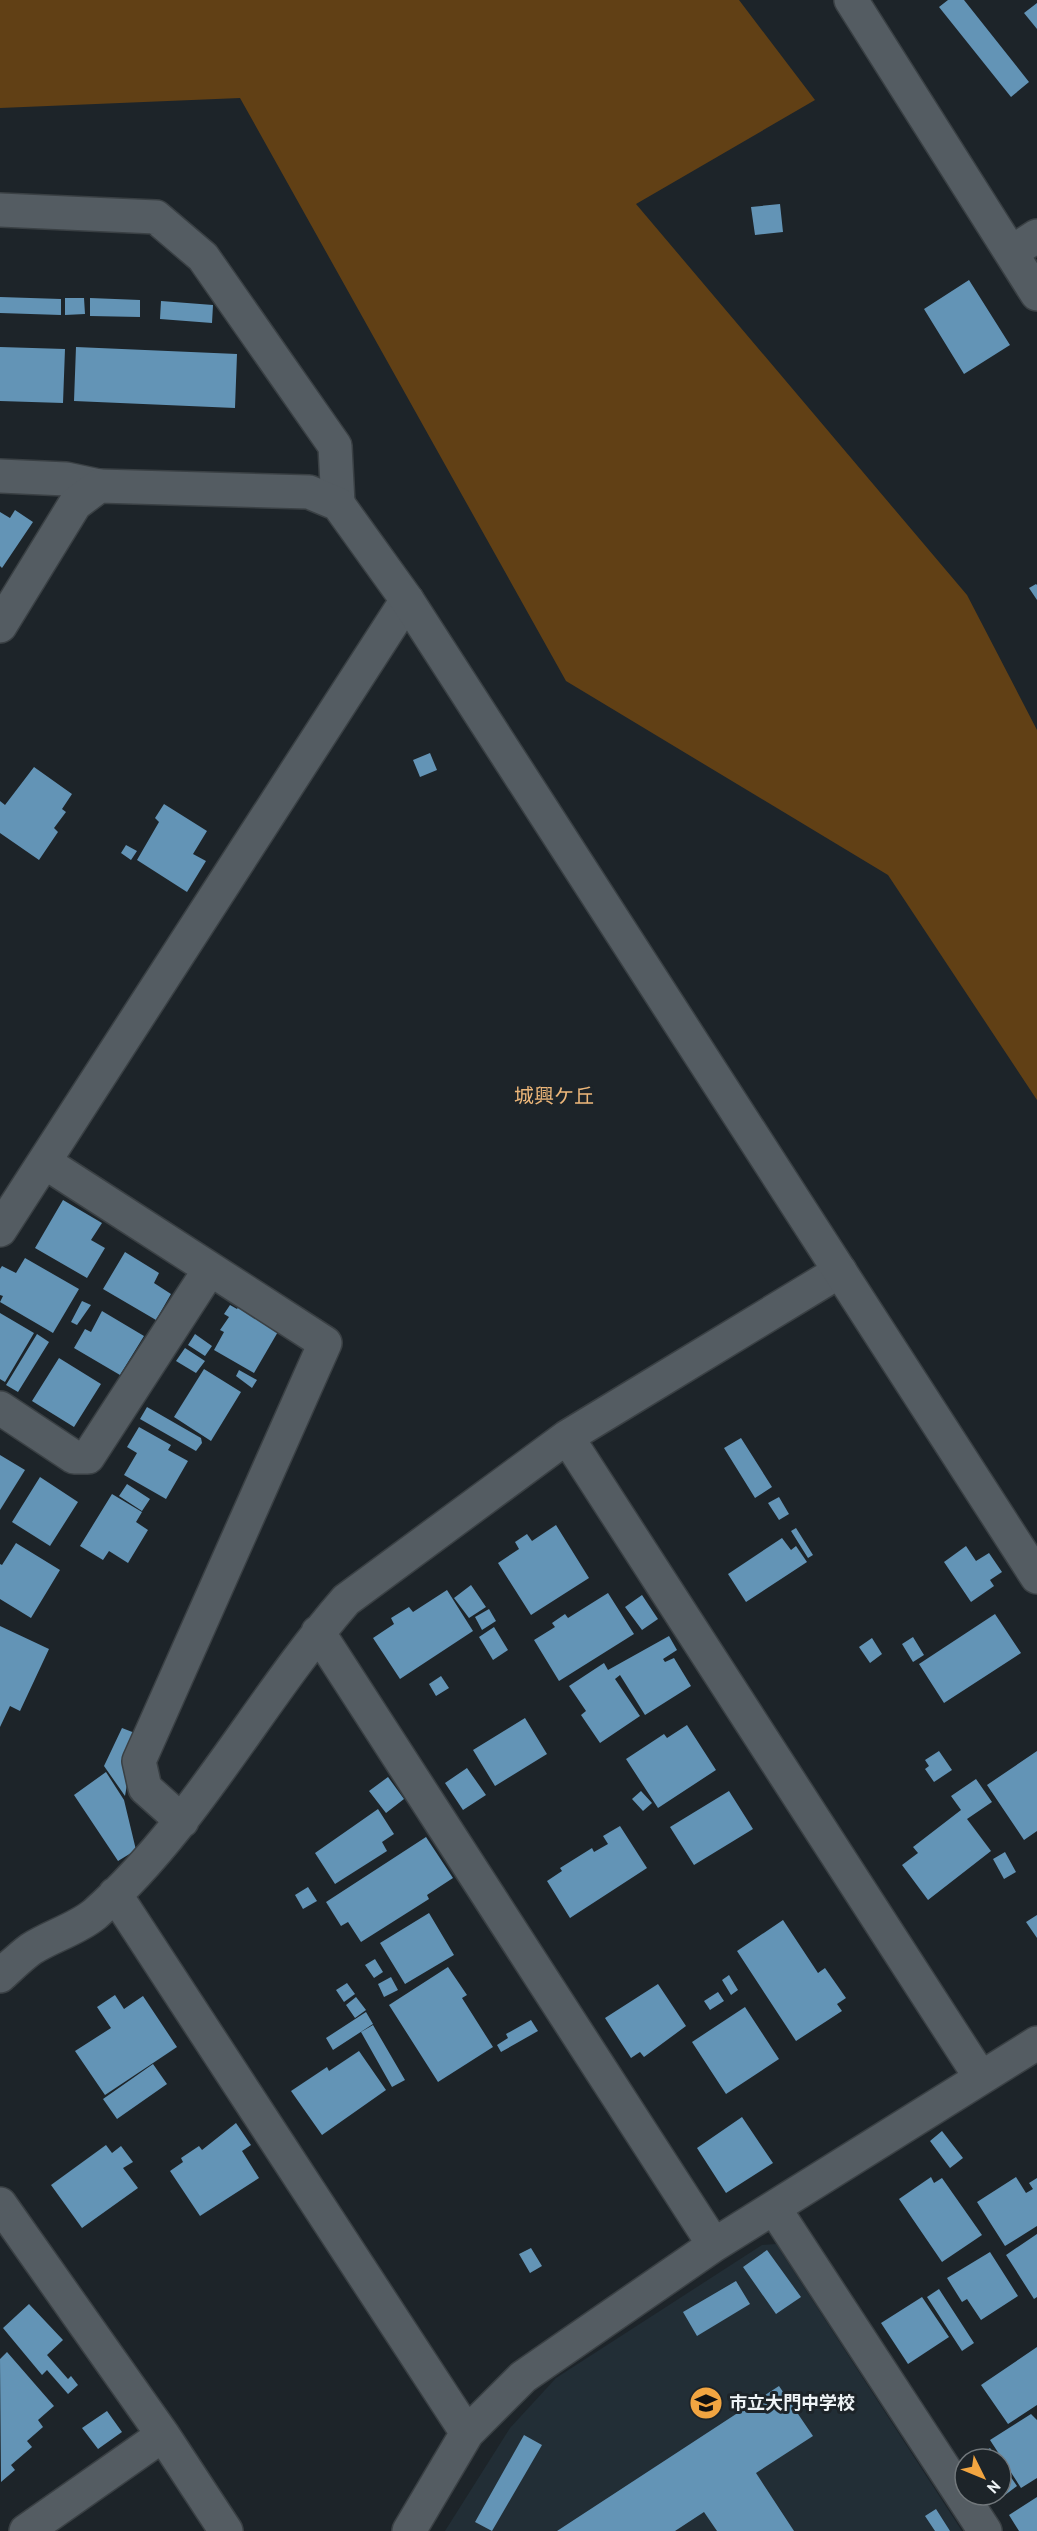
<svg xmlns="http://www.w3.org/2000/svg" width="1037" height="2531" viewBox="0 0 1037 2531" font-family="'PT Sans','Noto Sans JP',sans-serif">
<rect width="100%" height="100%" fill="#1d2429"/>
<!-- built -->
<path fill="#222e36" d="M 776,2244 L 962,2531 L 445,2531 L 510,2428 L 556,2378 L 762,2245 Z"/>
<!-- forest -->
<path fill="#614015" d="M 0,0 L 739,0 L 815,100 L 636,204 L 967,595 L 1037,730 L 1037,1100 L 888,875 L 566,681 L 240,98 L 0,108 Z"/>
<!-- building -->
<path fill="#6394b6" d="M 948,0 L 964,0 L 1029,82 L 1011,97 L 939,7 Z
M 1037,3 L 1037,29 L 1024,13 Z
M 780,204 L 783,232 L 755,235 L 751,207 Z
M 969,280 L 1010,345 L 964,374 L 924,309 Z
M 0,297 L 61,299 L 61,315 L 0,313 Z
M 65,298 L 84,298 L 85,314 L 65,315 Z
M 90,298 L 140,300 L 140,317 L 90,316 Z
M 161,301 L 213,305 L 212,323 L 160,319 Z
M 0,347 L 65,349 L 63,403 L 0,401 Z
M 76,347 L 237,354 L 235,408 L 74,401 Z
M 15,510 L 33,522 L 2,568 L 0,566 L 0,512 L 10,518 Z
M 1036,584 L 1037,585 L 1037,600 L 1029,588 Z
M 430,753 L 437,770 L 420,777 L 413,760 Z
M 34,767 L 72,794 L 62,809 L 66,812 L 54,828 L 58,832 L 39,860 L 0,833 L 0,801 L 5,805 Z
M 164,804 L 207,831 L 193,854 L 206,861 L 187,892 L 137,860 L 159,822 L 155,818 Z
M 126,845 L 137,851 L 131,860 L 121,853 Z
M 63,1200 L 102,1223 L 91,1240 L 105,1248 L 87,1278 L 35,1248 Z
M 125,1252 L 159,1273 L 154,1283 L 171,1294 L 156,1320 L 103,1289 Z
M 25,1258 L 79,1289 L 53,1333 L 0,1302 L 3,1296 L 0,1295 L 0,1269 L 2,1266 L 16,1273 Z
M 82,1301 L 91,1305 L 77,1325 L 71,1322 Z
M 230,1305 L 237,1309 L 239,1306 L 279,1330 L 254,1373 L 214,1350 L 224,1332 L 220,1330 L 229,1317 L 224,1314 Z
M 102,1311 L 144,1336 L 120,1375 L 74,1348 L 85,1329 L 91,1332 Z
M 0,1313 L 34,1333 L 5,1382 L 0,1379 Z
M 37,1334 L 49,1342 L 18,1392 L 6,1385 Z
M 195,1334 L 212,1346 L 205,1356 L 188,1345 Z
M 185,1348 L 205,1361 L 196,1373 L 176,1361 Z
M 59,1358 L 101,1384 L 74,1427 L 32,1401 Z
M 204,1369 L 241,1392 L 211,1441 L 174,1417 Z
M 239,1370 L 257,1380 L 252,1388 L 236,1376 Z
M 147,1407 L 201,1438 L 202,1443 L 196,1451 L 140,1419 Z
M 139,1427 L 171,1445 L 168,1450 L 188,1461 L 166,1499 L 124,1475 L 137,1453 L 127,1447 Z
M 741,1438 L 772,1487 L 755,1498 L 724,1448 Z
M 0,1455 L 25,1470 L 0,1510 Z
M 40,1477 L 78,1502 L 50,1546 L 12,1522 Z
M 127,1484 L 150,1499 L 142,1511 L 119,1496 Z
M 112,1494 L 142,1512 L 136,1522 L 148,1530 L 128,1563 L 109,1551 L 103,1560 L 80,1546 Z
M 779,1497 L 789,1514 L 779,1520 L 768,1503 Z
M 556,1525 L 589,1578 L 531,1615 L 498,1563 L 519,1549 L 515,1542 L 527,1534 L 532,1541 Z
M 796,1528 L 813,1555 L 808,1558 L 791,1531 Z
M 782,1538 L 791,1550 L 796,1546 L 807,1562 L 746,1602 L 728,1574 Z
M 16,1543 L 60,1570 L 31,1618 L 0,1599 L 0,1564 L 2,1565 Z
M 966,1546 L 976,1561 L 989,1553 L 1002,1572 L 990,1580 L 994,1586 L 971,1602 L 944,1562 Z
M 471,1585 L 486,1607 L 469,1618 L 454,1598 Z
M 447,1590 L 473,1631 L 400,1679 L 373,1638 L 394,1624 L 391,1618 L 409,1607 L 413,1612 Z
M 608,1593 L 634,1634 L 559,1681 L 534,1640 L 555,1627 L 552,1623 L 565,1614 L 568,1618 Z
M 642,1595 L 658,1619 L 642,1630 L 625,1607 Z
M 489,1609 L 496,1621 L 482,1630 L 475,1617 Z
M 995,1614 L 1021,1653 L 944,1703 L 919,1664 Z
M 0,1626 L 49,1649 L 20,1711 L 10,1706 L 0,1727 Z
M 494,1627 L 508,1650 L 493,1660 L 479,1637 Z
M 669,1636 L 677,1650 L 663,1659 L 665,1662 L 674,1658 L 691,1686 L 645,1715 L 620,1675 L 615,1679 L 640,1716 L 600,1743 L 581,1715 L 586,1711 L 569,1686 L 604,1663 L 608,1670 Z
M 913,1637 L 924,1655 L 913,1662 L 902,1644 Z
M 872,1638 L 882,1654 L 870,1663 L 859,1647 Z
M 441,1676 L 449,1688 L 436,1696 L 429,1684 Z
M 525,1718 L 547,1754 L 495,1786 L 473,1750 Z
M 687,1725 L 716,1770 L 658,1808 L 626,1759 L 664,1734 L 667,1738 Z
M 122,1728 L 140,1735 L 130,1767 L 125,1796 L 104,1766 Z
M 939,1751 L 952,1770 L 934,1782 L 925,1769 L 929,1766 L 925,1760 Z
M 1037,1751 L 1037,1831 L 1024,1840 L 987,1785 Z
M 467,1768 L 486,1795 L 463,1810 L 445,1783 Z
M 106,1772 L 124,1800 L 136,1850 L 118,1861 L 74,1795 Z
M 388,1777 L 404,1799 L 386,1813 L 369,1791 Z
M 976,1779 L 992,1802 L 967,1819 L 991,1851 L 928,1900 L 902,1865 L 918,1853 L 913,1847 L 961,1810 L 951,1796 Z
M 641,1791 L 652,1803 L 643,1811 L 632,1799 Z
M 729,1791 L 753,1829 L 694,1865 L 670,1827 Z
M 378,1809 L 394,1834 L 382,1842 L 387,1851 L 335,1884 L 315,1853 Z
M 620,1826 L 647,1868 L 570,1918 L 547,1881 L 562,1871 L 560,1868 L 592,1848 L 594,1852 L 608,1844 L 603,1836 Z
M 426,1837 L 453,1878 L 427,1895 L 429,1899 L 361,1942 L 348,1922 L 341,1926 L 326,1902 Z
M 1005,1852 L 1016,1872 L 1004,1879 L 993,1859 Z
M 308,1887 L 317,1901 L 303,1909 L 295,1895 Z
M 429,1913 L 454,1955 L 405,1984 L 380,1943 Z
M 1037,1915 L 1037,1938 L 1026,1922 Z
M 783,1920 L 818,1973 L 825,1968 L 846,1998 L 837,2004 L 842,2011 L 796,2041 L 737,1951 Z
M 375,1959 L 383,1972 L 374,1978 L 365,1965 Z
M 448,1967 L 467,1995 L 462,1998 L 493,2047 L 438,2082 L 389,2005 Z
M 729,1975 L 738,1990 L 731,1995 L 722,1980 Z
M 391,1977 L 398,1990 L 384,1997 L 378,1984 Z
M 347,1983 L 355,1994 L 344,2002 L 336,1990 Z
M 658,1984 L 686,2026 L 644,2057 L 640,2052 L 631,2058 L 605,2018 Z
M 718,1992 L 724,2001 L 710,2010 L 704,2001 Z
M 115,1995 L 124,2009 L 143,1996 L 177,2047 L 105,2095 L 75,2051 L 111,2028 L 97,2007 Z
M 356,1997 L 366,2010 L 355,2018 L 346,2005 Z
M 745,2007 L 779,2059 L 726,2094 L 692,2042 Z
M 366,2012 L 373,2024 L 333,2050 L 326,2038 Z
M 531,2020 L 538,2031 L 501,2052 L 497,2045 L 508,2038 L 506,2034 Z
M 373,2025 L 405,2080 L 392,2087 L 361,2032 Z
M 359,2051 L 386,2090 L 322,2135 L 291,2091 L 327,2067 L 329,2071 Z
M 153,2064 L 167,2084 L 117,2119 L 103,2099 Z
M 742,2117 L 773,2163 L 726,2193 L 697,2148 Z
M 236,2123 L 251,2145 L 242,2151 L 259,2178 L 200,2216 L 170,2171 L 183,2162 L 181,2158 L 199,2146 L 202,2150 Z
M 942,2131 L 963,2158 L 950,2168 L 930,2141 Z
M 106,2145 L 112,2153 L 121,2146 L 133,2162 L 123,2168 L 138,2188 L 82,2228 L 51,2185 Z
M 931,2177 L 934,2183 L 942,2178 L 982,2235 L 942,2262 L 899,2199 Z
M 1016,2177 L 1026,2193 L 1033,2189 L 1029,2183 L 1037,2178 L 1037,2226 L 1005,2246 L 977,2202 Z
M 1037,2234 L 1037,2297 L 1034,2299 L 1006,2255 Z
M 531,2248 L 542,2266 L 530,2273 L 519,2254 Z
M 767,2250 L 801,2297 L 776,2314 L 743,2267 Z
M 990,2252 L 1018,2296 L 981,2320 L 967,2299 L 962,2302 L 947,2278 Z
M 736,2281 L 750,2304 L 697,2336 L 683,2312 Z
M 939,2289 L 974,2343 L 962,2351 L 927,2297 Z
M 922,2297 L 949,2337 L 908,2364 L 881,2323 Z
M 29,2304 L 63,2340 L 47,2355 L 68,2379 L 71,2376 L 78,2385 L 68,2394 L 47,2370 L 42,2375 L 3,2328 Z
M 1037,2347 L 1037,2405 L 1008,2424 L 981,2385 Z
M 7,2352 L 54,2406 L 38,2420 L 43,2427 L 27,2441 L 32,2447 L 11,2465 L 15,2470 L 1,2482 L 0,2359 Z
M 779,2386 L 813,2436 L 756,2473 L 794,2531 L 717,2531 L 704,2512 L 675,2531 L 557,2531 Z
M 107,2411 L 122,2432 L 98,2449 L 82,2428 Z
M 1031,2414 L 1037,2420 L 1037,2478 L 1021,2488 L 990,2440 Z
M 524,2435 L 542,2445 L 492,2531 L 475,2522 Z
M 990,2448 L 998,2459 L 974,2459 Z
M 1001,2463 L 1017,2486 L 997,2501 L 993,2495 L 1001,2495 Z
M 1037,2497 L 1037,2531 L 1019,2531 L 1009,2515 Z
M 936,2509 L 950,2531 L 935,2531 L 925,2516 Z"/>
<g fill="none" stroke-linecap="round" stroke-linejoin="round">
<defs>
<path id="street" d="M 0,210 L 156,217 L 203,257 L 335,446 L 338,504
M 0,476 L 66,479 L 99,486
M 46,1163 L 325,1343 L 139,1761 L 145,1788 L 182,1821
M 0,1230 L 407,600
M 0,1408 L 74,1457 L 88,1457 L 210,1269
M 567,1437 L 981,2078
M 318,1632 L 714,2245
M 115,1894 L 467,2433
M 0,1976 C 10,1967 20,1957 31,1949 C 51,1936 77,1929 95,1914 C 196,1824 258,1701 346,1600 L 567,1437 L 840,1271
M 0,2204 L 163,2435 L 226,2531
M 774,2208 L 985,2531
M 26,2531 L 163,2435
M 409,2531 L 467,2433 L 523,2377 L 714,2245 L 1037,2043"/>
<path id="secondary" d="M 851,0 L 1037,294
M 1012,252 L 1037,236
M 0,626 L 75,504 L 99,486 L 309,492 L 338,504 L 407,600 L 1037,1577"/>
</defs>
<!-- street casing -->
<use href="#street" stroke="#3a4044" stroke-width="36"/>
<!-- secondary casing -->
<use href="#secondary" stroke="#3a4044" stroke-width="36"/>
<!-- street -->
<use href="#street" stroke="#545c62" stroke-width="33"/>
<!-- secondary -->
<use href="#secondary" stroke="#545c62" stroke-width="33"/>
</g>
<!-- icons -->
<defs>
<symbol id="school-disc" viewBox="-11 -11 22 22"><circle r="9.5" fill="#f2a541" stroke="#1d2429"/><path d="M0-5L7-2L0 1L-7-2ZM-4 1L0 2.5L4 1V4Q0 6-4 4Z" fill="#111"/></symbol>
</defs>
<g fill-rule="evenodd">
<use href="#school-disc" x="687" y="2384" width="38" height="38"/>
</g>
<g text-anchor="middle" stroke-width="6" stroke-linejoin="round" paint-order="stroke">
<!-- poi labels -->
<g font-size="18" font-weight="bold" fill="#eff4f7" stroke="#1d2429" text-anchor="start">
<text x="729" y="2409">市立大門中学校</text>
</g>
<!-- neighbourhood labels -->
<g font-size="20" fill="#ecb679" stroke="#1d2429">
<text x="554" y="1103">城興ケ丘</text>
</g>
</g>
<!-- north arrow -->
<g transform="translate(983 2477) rotate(133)"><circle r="28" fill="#1d2429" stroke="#71777b" stroke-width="1.5"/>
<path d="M0-4.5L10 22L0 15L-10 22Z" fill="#f2a541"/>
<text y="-9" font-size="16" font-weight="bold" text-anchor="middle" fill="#eff4f7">N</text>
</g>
</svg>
